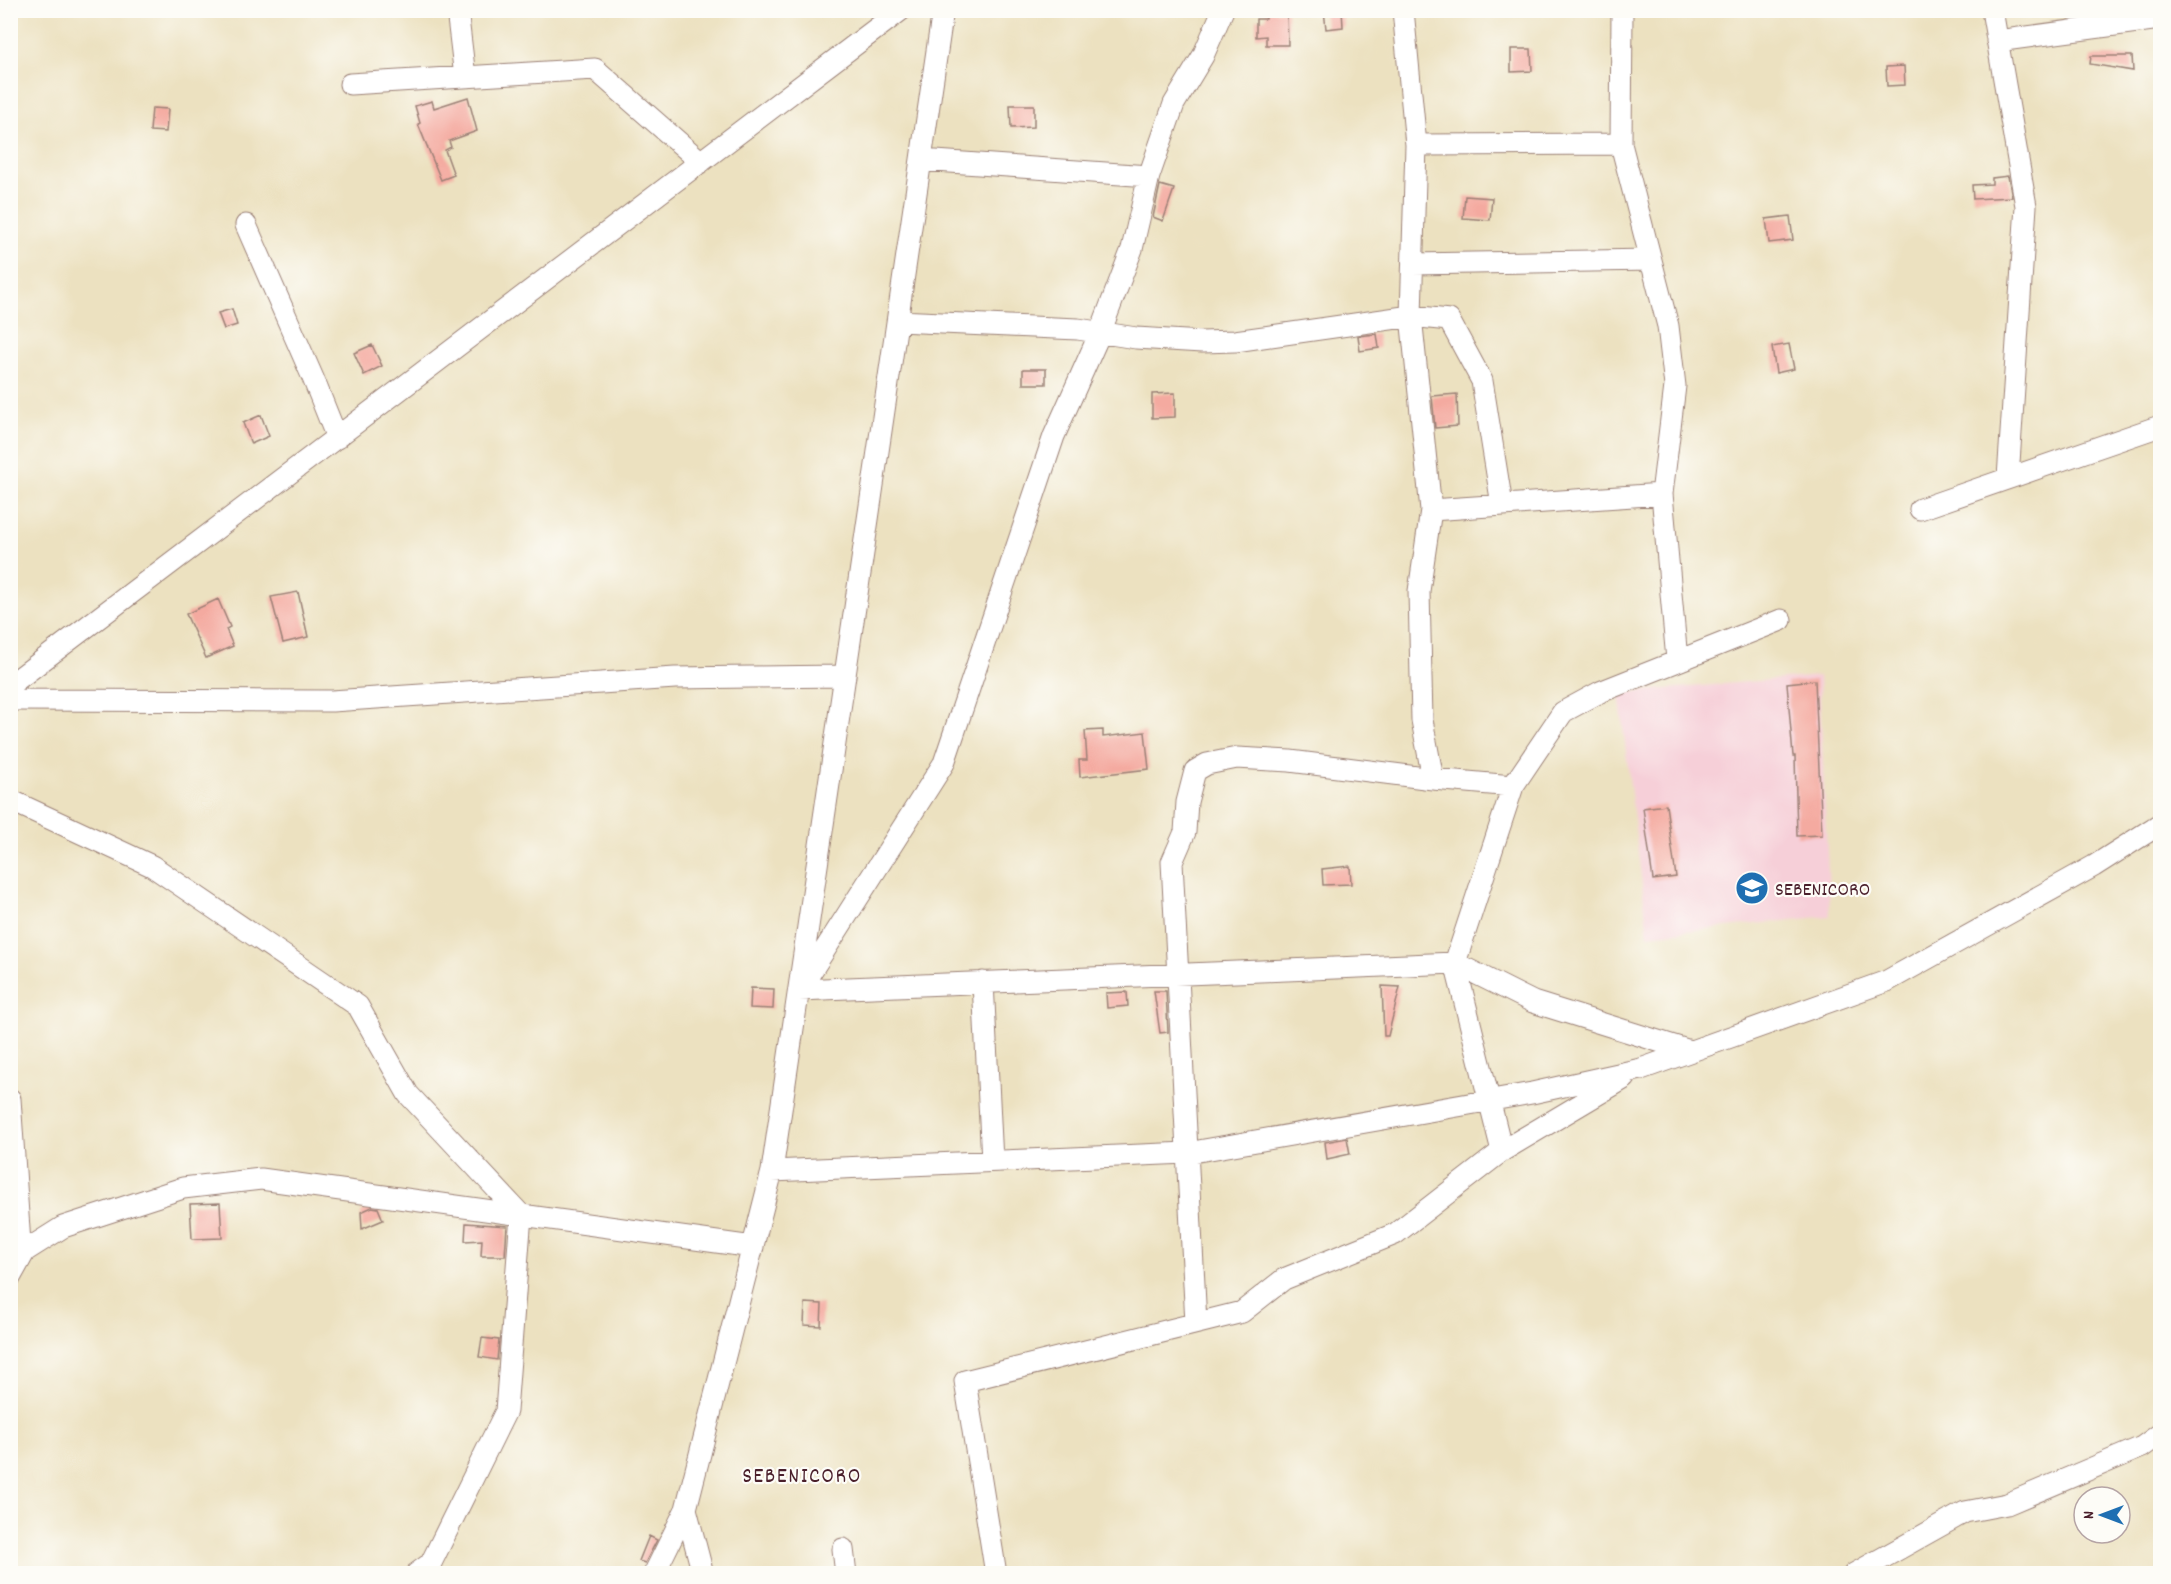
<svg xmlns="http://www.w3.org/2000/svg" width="2171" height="1584" viewBox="0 0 2171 1584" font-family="Dekko,sans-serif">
<rect width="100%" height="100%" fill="#fdfcf7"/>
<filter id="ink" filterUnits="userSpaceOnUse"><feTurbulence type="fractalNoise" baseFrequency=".0167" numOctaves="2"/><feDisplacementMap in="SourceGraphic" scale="12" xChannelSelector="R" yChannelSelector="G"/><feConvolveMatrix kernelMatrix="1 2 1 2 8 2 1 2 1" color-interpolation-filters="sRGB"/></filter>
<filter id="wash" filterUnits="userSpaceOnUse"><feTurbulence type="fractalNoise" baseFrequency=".008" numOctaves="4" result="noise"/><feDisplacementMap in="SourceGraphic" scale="24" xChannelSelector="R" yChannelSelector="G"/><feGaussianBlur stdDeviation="1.35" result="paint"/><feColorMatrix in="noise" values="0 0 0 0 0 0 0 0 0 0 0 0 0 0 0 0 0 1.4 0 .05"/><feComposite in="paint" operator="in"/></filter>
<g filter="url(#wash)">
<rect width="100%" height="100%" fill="#ece1c0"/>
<!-- built -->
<path fill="#f6cfd8" d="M 1819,676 L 1830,916 L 1648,935 L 1619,693 Z"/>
<g id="blocks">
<!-- building -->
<path fill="#f4aaa0" d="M 1324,10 L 1342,10 L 1343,27 L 1326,29 Z
M 1266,11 L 1287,11 L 1288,45 L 1266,45 L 1266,36 L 1256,37 L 1256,19 L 1266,19 Z
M 1511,49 L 1531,49 L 1532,71 L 1511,72 Z
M 2091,56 L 2132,56 L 2133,71 L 2090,64 Z
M 1904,66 L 1905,85 L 1887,86 L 1886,67 Z
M 468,97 L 477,131 L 449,141 L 451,147 L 445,150 L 454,175 L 441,180 L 418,124 L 420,123 L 415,106 L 432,101 L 434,108 Z
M 1010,105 L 1034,105 L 1034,127 L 1011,128 Z
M 152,108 L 168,109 L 166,132 L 150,131 Z
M 2008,176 L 2012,197 L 1973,199 L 1972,185 L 1992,184 L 1992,178 Z
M 1160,185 L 1174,189 L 1163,221 L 1153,217 Z
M 1465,196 L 1492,198 L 1490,220 L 1463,218 Z
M 1790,216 L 1793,240 L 1769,243 L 1766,219 Z
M 232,309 L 237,325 L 224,329 L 218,313 Z
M 1377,334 L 1379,348 L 1360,351 L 1358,336 Z
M 1789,344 L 1794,369 L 1776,373 L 1772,347 Z
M 372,345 L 382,366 L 364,375 L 354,353 Z
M 1023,369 L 1046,369 L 1046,384 L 1023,384 Z
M 1175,393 L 1175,417 L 1152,418 L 1152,394 Z
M 1457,394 L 1458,426 L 1435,428 L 1432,396 Z
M 261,415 L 269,436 L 251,444 L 243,423 Z
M 298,592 L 308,637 L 283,643 L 271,597 Z
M 218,599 L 230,627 L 226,629 L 233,646 L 206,658 L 186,614 Z
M 1815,680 L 1822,835 L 1797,836 L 1795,756 L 1793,756 L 1787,683 Z
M 1103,730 L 1103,737 L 1145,732 L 1149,769 L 1080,777 L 1079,760 L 1087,760 L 1085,731 Z
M 1666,805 L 1676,877 L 1653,880 L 1643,808 Z
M 1350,866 L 1351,884 L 1323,885 L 1322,869 Z
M 1382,986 L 1400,987 L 1388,1036 L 1384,1036 Z
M 751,988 L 774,989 L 773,1009 L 750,1008 Z
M 1154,991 L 1166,991 L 1168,1032 L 1160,1033 Z
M 1127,992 L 1128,1006 L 1107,1008 L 1106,993 Z
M 1347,1138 L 1350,1154 L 1327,1159 L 1325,1142 Z
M 220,1203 L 222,1238 L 192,1239 L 190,1204 Z
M 372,1207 L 378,1208 L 383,1220 L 362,1229 L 361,1212 Z
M 466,1223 L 507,1226 L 505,1256 L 481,1256 L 482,1240 L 465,1241 Z
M 805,1303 L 822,1304 L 821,1326 L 804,1325 Z
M 482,1338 L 499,1340 L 497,1360 L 479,1357 Z
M 649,1536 L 657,1540 L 645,1563 L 639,1561 Z"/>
</g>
</g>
<g filter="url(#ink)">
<use href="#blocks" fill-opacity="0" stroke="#9b8076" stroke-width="1.5"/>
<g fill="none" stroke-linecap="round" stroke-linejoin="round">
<defs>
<path id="minor" d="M 457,10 L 465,77
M 1403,10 L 1416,145 L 1411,316 L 1431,510 L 1419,591 L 1422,720 L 1433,779
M 1622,10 L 1621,144 L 1668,326 L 1675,386 L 1662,494 L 1677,660
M 1992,10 L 2026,206 L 2008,478
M 1997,41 L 2160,19
M 350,84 L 595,69 L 701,162
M 1416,145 L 1621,144
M 921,160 L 1149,176
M 246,225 L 313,378 L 337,438
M 1413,264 L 1651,260
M 898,321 L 1078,329 L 1136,338 L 1202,342 L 1235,341 L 1411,316 L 1449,320 L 1482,381 L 1502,505
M 1920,509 L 2160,426
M 1431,510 L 1662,494
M 10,685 L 901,10
M 10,700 L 332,701 L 675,678 L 845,676
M 10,800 L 152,866 L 358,1006 L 408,1094 L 521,1215 L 506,1411 L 431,1563 L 416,1574
M 983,982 L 992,1161
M 803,984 L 944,763 L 1054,436 L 1100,333 L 1132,249 L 1149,176 L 1174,104 L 1203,56 L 1223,10
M 799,990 L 1455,963 L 1533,1002 L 1690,1051
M 10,1099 L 21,1258
M 1502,1151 L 1455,963 L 1513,786 L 1563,712 L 1600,692 L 1781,620
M 772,1171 L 1187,1153 L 1532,1093 L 1641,1069 L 1887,981 L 2094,866 L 2160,824
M 10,1278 L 25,1251 L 63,1227 L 183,1188 L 261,1179 L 753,1247
M 1196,1323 L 1172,862 L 1185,832 L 1187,802 L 1195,771 L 1207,764 L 1237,758 L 1290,761 L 1433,779 L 1513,786
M 686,1509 L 703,1574
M 843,1549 L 846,1574
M 654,1574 L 686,1509 L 772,1171 L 943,10
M 996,1574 L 965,1381 L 1242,1312 L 1284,1279 L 1395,1234 L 1502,1151 L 1625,1078
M 1854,1574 L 1965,1512 L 2007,1504 L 2142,1447 L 2160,1434"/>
</defs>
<!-- minor casing -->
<use href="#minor" stroke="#9b8076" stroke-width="23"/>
<!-- minor -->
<use href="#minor" stroke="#fff" stroke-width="21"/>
</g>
</g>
<!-- icons -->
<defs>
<symbol id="school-disc" viewBox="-11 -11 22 22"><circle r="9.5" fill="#1f6fb2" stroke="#fdfcf7"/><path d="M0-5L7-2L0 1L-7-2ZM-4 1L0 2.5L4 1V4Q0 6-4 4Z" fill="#fff"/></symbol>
</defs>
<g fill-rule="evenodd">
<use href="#school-disc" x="1733" y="869" width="38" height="38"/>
</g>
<g text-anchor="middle" stroke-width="4.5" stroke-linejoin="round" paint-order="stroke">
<!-- poi labels -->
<g font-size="20" fill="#4a1f2b" stroke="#fdfcf7" text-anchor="start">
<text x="1775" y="895">SEBENICORO</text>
</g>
<!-- quarter labels -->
<g font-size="22" letter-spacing="1.5" fill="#4a1f2b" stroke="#fdfcf7">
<text x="802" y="1482">SEBENICORO</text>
</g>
</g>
<!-- margin -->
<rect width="2171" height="1584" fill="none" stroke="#fdfcf7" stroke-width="36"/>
<!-- north arrow -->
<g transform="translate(2102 1515) rotate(270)"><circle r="28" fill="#fdfcf7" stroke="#b5a4a5" stroke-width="1.5"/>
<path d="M0-4.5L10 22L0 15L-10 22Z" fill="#1f6fb2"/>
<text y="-9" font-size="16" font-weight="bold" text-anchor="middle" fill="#4a1f2b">N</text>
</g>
</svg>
